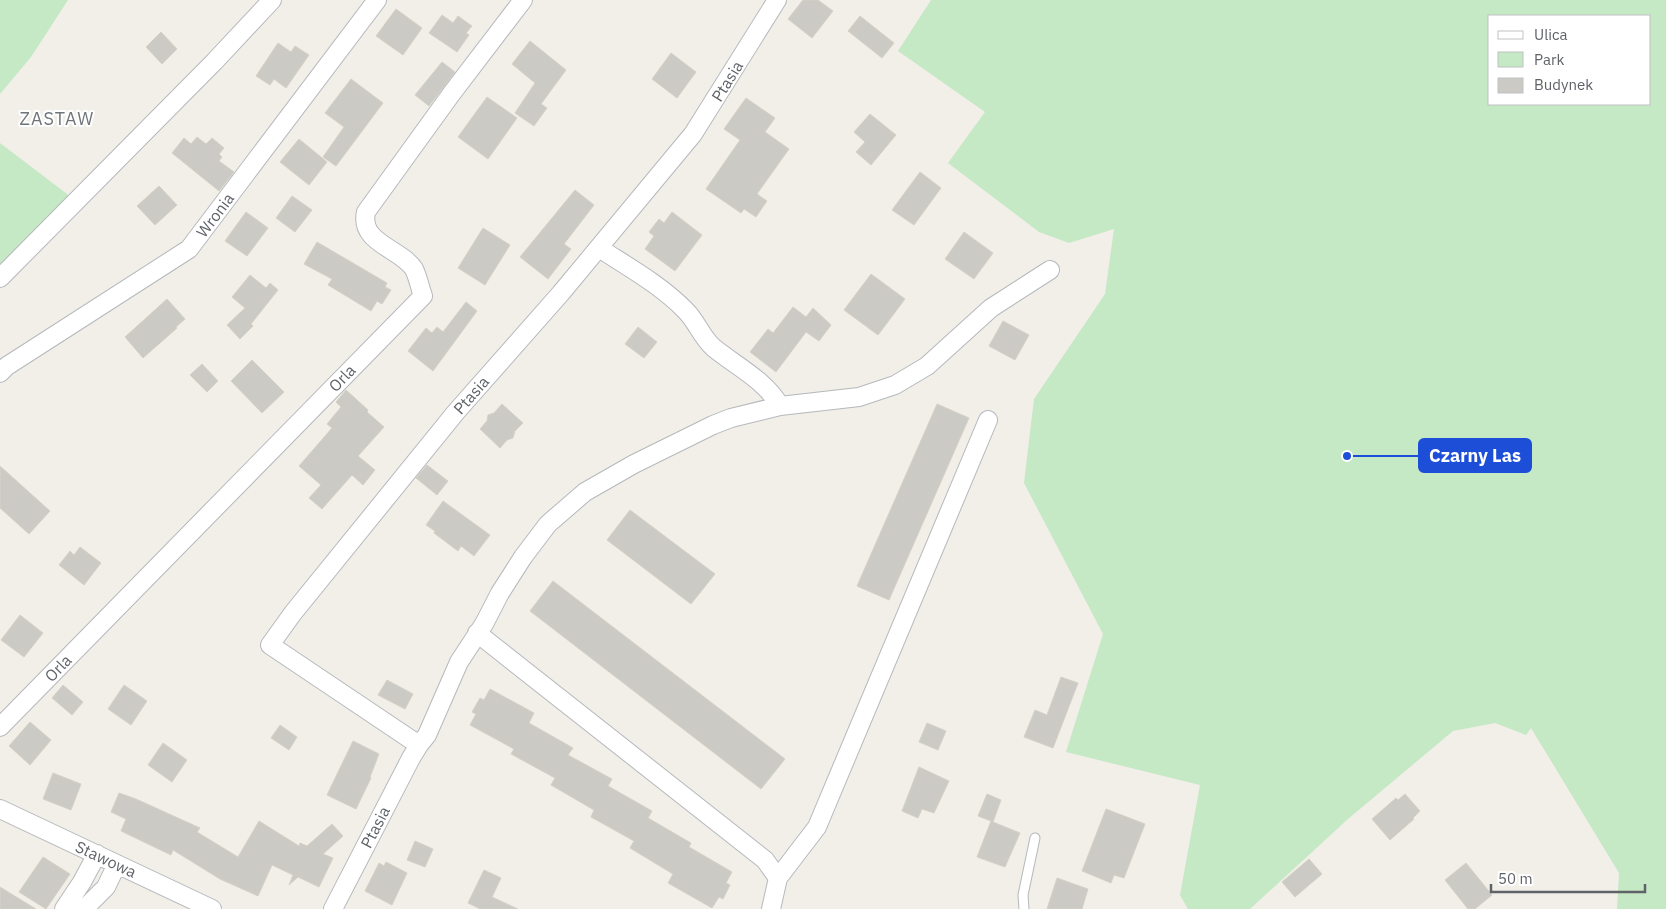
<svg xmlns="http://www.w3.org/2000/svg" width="1666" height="909" viewBox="0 0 1666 909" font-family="'IBM Plex Sans',sans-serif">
<rect width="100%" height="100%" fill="#f1efe8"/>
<!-- green -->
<path fill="#c5e8c5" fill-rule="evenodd" d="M 0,0 L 68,0 L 31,57 L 0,94 Z
M 931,0 L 1666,0 L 1666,909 L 1617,909 L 1619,873 L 1531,728 L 1526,735 L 1495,723 L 1453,731 L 1348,819 L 1250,909 L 1188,909 L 1180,895 L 1200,785 L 1066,752 L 1103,634 L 1024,483 L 1034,399 L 1105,294 L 1114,229 L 1069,243 L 1039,232 L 948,163 L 985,112 L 898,51 ZM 1490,16 L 1650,16 L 1650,104 L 1490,104 Z
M 0,143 L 71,197 L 0,268 Z"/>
<!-- building -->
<path fill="#cccac5" stroke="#d6d1c6" d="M 803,0 L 818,0 L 833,11 L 812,38 L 788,19 Z
M 396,9 L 422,28 L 403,55 L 376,36 Z
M 442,15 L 453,23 L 458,16 L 472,26 L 466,33 L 469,35 L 457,52 L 429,33 Z
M 860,16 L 894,43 L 882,58 L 848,31 Z
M 161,32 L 177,49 L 162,64 L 146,47 Z
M 530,41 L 566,70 L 541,104 L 547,108 L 534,126 L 515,113 L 535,83 L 512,64 Z
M 278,43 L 291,52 L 295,46 L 309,55 L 286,88 L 274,79 L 270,85 L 256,76 Z
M 671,53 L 696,72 L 677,98 L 652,79 Z
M 442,62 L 455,72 L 429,106 L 415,95 Z
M 351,79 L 383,103 L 336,166 L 323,157 L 344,127 L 325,113 Z
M 487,97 L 517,118 L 488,159 L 458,137 Z
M 746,98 L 775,118 L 765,132 L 789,149 L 757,194 L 767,201 L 756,217 L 744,209 L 741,213 L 706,189 L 740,140 L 724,129 Z
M 870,114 L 896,135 L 871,165 L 856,152 L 865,142 L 854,132 Z
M 197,137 L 206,144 L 212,138 L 224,148 L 219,154 L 222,157 L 219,161 L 234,172 L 219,191 L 172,153 L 184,138 L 191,144 Z
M 299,139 L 327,162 L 309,185 L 280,162 Z
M 920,172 L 941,188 L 914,225 L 892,210 Z
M 159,186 L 177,205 L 155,225 L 137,206 Z
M 575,190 L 594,205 L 564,244 L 571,249 L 548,279 L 520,257 Z
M 292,196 L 312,210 L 295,232 L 276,218 Z
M 246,212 L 268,228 L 247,256 L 225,241 Z
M 672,212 L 702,235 L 675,271 L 645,249 L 654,236 L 649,232 L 659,219 L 664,223 Z
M 483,228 L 510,245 L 485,285 L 458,268 Z
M 964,232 L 993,253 L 974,279 L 945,259 Z
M 317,242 L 387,283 L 385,287 L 391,290 L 382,304 L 377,301 L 371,311 L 328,285 L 332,279 L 304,264 Z
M 871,274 L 905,299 L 878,335 L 844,310 Z
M 250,275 L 266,288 L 270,283 L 278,290 L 251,324 L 253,326 L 240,339 L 227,325 L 245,308 L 232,297 Z
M 167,299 L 185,319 L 176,327 L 177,328 L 143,358 L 125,337 Z
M 466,302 L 477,311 L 433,371 L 408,351 L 426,328 L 432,333 L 437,327 L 443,332 Z
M 793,307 L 806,317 L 813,308 L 831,325 L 819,341 L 806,332 L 776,372 L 750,352 L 768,329 L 773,333 Z
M 1003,321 L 1029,335 L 1015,360 L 989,346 Z
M 638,327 L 657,342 L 644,358 L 625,344 Z
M 252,360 L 284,392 L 262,413 L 231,381 Z
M 202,364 L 218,381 L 207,392 L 190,375 Z
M 346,390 L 368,410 L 367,412 L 384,427 L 358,456 L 375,470 L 363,485 L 352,475 L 322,509 L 309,498 L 321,485 L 299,466 L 332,428 L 327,424 L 341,407 L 336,402 Z
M 502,404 L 523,423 L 515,431 L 513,438 L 507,440 L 500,448 L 480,429 L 487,421 L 488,415 L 494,413 Z
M 937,404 L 969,418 L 889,600 L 857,586 Z
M 427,465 L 448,481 L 437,495 L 416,478 Z
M 0,466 L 50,511 L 29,534 L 0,508 Z
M 443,501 L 490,535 L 474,556 L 461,546 L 458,551 L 434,533 L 435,531 L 426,525 Z
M 630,510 L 715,574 L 691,604 L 607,540 Z
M 80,547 L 101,563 L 84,585 L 59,565 L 70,551 L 74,555 Z
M 553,581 L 785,759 L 761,789 L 530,611 Z
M 20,615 L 43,633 L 24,657 L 1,640 Z
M 1061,677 L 1078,683 L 1053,748 L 1024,737 L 1035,710 L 1047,715 Z
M 387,680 L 413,694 L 405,709 L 378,695 Z
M 63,685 L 83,702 L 72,715 L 52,698 Z
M 124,685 L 147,701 L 131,725 L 108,709 Z
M 490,689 L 534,713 L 529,723 L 573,748 L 568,755 L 612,779 L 608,786 L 652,811 L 648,818 L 691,843 L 689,847 L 732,872 L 726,883 L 730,885 L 723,899 L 719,897 L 712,908 L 668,883 L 673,874 L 630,848 L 634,841 L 591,817 L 594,810 L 551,785 L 555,778 L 511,754 L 514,749 L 470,725 L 476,714 L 472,712 L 480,698 L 484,700 Z
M 30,722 L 51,740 L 30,765 L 9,746 Z
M 927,723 L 946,731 L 938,750 L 919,742 Z
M 280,725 L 297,737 L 289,750 L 271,738 Z
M 353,741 L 379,754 L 370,777 L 371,778 L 356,809 L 327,795 Z
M 163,743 L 187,760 L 172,782 L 148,765 Z
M 919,767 L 949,781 L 934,813 L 922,809 L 918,818 L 902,811 Z
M 53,773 L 81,784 L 71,810 L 43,799 Z
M 119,793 L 136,799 L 200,828 L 197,832 L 238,857 L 259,821 L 299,846 L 300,843 L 307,846 L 332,824 L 343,836 L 323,854 L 333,858 L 319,887 L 298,877 L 289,885 L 293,875 L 272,865 L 258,896 L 220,879 L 173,850 L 171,855 L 121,831 L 126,819 L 111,812 Z
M 987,794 L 1001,800 L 993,822 L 1020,833 L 1005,867 L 977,857 L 991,821 L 978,816 Z
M 1405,794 L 1420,811 L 1413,818 L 1414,819 L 1390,840 L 1372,819 L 1396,798 L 1398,800 Z
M 1106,809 L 1145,824 L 1124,878 L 1114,875 L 1111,883 L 1082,871 Z
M 415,841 L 433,849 L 425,867 L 407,860 Z
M 43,857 L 70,874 L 46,909 L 19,892 Z
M 1309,859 L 1322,874 L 1295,897 L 1282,882 Z
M 386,862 L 407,873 L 392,905 L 365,891 L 379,863 L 384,866 Z
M 1466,863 L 1492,895 L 1475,909 L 1468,909 L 1445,880 Z
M 484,870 L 501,878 L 492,897 L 518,909 L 480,909 L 468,903 Z
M 1057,878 L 1088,889 L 1082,909 L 1047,909 Z
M 0,887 L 36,909 L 0,909 Z"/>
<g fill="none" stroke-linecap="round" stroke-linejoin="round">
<defs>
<path id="service" d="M 1024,909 L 1023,895 L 1035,838"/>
<path id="minor" d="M 599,248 C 628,267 661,285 686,311 C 697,322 702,338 714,348 C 736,366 765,380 780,406
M 0,278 L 214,62 L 272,0
M 0,373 L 7,366 L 189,249 L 377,0
M 477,633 L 765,860 L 778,878
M 0,727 L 423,296 C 420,288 418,277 414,269 C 400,248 359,243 366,212 L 452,93 L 523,0
M 419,745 L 427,735 L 459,662 L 484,624 L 500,593 L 523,557 L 548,524 L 585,492 L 634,464 L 713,425 L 731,418 L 780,406 L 859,397 L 895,385 L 927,366 L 991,308 L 1050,270
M 0,809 L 212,909
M 64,909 L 82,882 L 97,854
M 84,909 L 106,887 L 117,864
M 333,909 L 411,758 L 419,745 L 270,645 L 293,613 L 456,412 L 561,293 L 693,134 L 777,0
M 771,909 L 778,878 L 817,827 L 988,420"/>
</defs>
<!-- service casing -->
<use href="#service" stroke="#b5b8bc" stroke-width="11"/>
<!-- minor casing -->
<use href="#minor" stroke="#b5b8bc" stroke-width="20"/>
<!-- service -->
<use href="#service" stroke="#fff" stroke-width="9"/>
<!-- minor -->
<use href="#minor" stroke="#fff" stroke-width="18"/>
</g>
<g text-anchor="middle" stroke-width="4" stroke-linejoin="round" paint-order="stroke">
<!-- street labels -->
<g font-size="16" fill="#5f6368" stroke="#fff">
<text transform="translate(727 81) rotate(-58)" y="6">Ptasia</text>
<text transform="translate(215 215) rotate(-53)" y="6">Wronia</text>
<text transform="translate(342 378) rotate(-46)" y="6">Orla</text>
<text transform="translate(471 395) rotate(-49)" y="6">Ptasia</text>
<text transform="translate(58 668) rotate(-46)" y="6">Orla</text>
<text transform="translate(375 827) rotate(-63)" y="6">Ptasia</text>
<text transform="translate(106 859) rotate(25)" y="6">Stawowa</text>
</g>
<!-- neighbourhood labels -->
<g font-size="18" letter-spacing="1" fill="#70757a" stroke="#fff">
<text x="57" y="125">ZASTAW</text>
</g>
</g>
<!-- callouts -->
<path fill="none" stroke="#1d4ed8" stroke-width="2" d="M1347 456L1419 456"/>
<circle fill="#1d4ed8" stroke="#fff" stroke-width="2" cx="1347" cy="456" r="5"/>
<rect fill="#1d4ed8" stroke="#1d4ed8" stroke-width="2" x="1419" y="439" width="112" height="33" rx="5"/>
<g font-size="18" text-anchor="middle" font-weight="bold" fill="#fff">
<text x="1475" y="462">Czarny Las</text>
</g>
<!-- legend -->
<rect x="1488" y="15" width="162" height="90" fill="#ffffff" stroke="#bfc1c3"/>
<rect x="1498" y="31" width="25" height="8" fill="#ffffff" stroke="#bfc1c3"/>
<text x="1534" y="40" font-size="15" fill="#5f6368">Ulica</text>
<rect x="1498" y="52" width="25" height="15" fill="#c5e8c5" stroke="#bfc1c3"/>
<text x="1534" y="65" font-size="15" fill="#5f6368">Park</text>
<rect x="1498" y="78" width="25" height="15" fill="#cccac5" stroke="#bfc1c3"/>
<text x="1534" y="90" font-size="15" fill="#5f6368">Budynek</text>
<!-- scale -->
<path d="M1491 884v8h154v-8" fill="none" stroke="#5f6368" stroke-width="2.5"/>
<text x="1498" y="884" font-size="15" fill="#5f6368" stroke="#ffffff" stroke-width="4" paint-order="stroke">50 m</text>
</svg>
